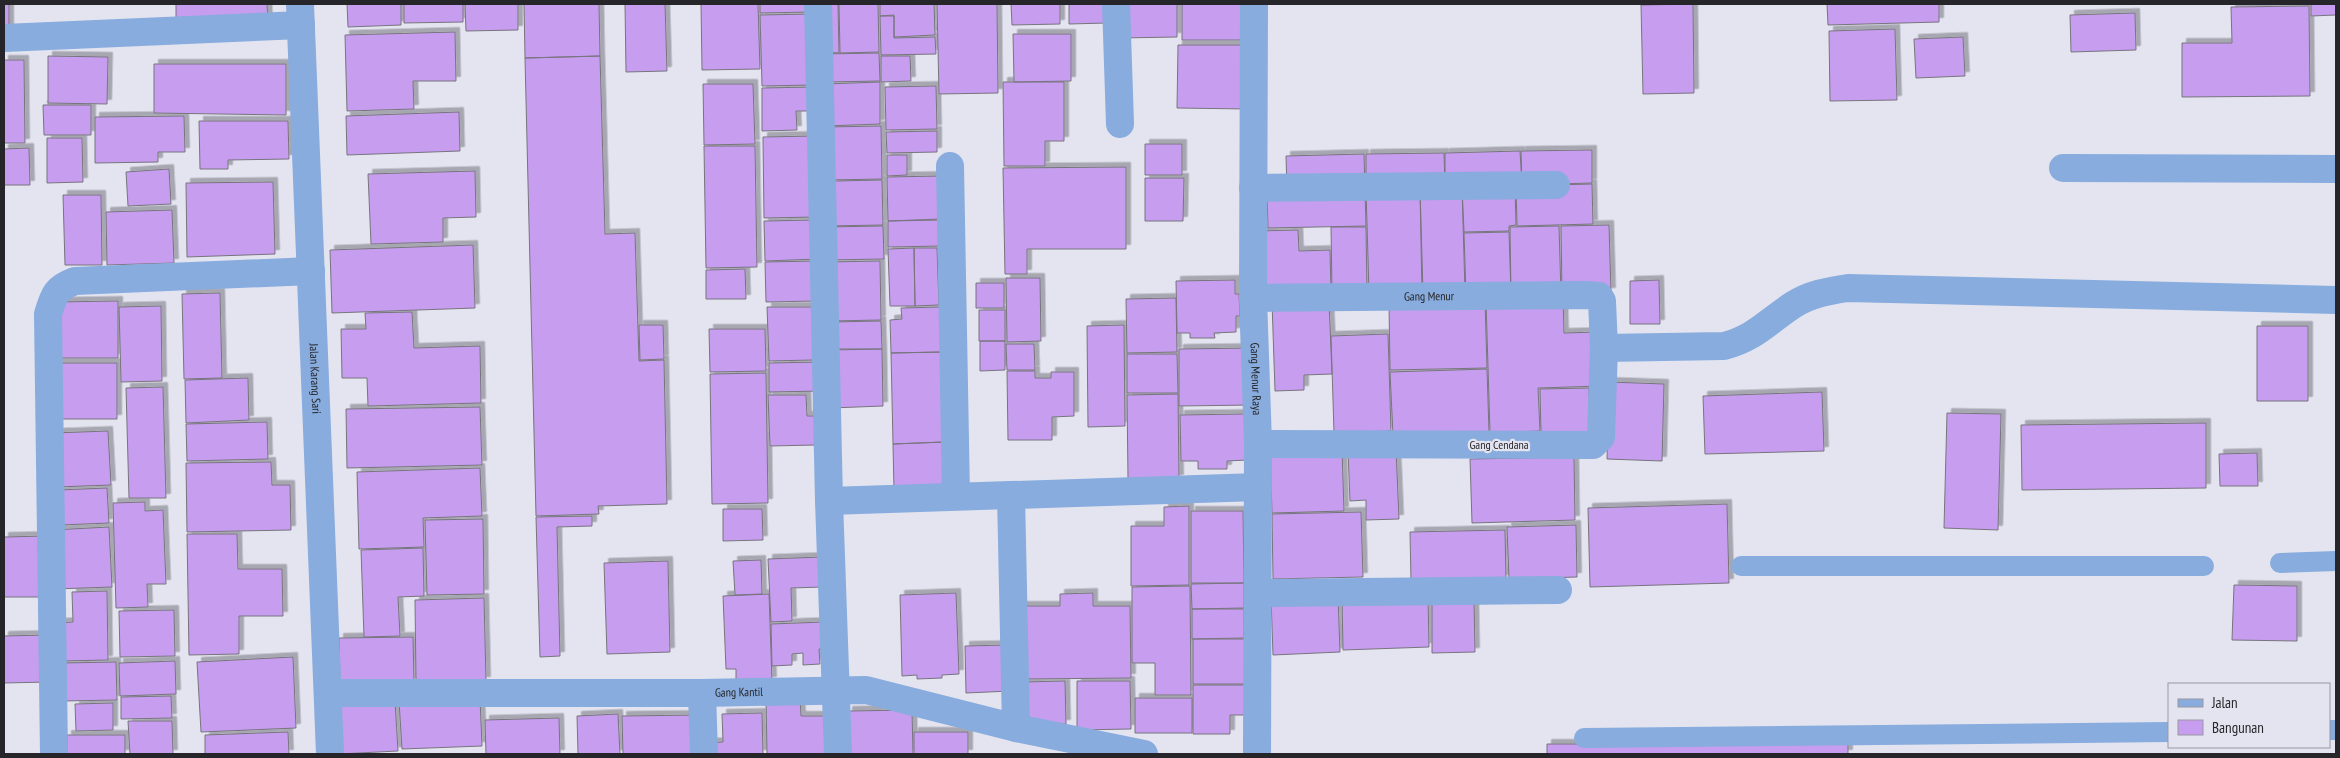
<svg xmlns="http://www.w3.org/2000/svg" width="2340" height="758" viewBox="0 0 2340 758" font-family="'PT Sans Narrow',sans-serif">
<defs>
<filter id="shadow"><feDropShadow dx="4.5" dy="-4.5" stdDeviation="0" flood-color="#0004"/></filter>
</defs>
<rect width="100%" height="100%" fill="#e3e4f0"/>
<!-- building -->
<path fill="#c69def" stroke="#78747e" filter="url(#shadow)" d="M 4,4 L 9,4 L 9,29 L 4,29 Z
M 176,4 L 267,4 L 268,21 L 176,24 Z
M 347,4 L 401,4 L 401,25 L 348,27 Z
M 404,4 L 463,4 L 463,22 L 404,23 Z
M 465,4 L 518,4 L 518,30 L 466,31 Z
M 524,4 L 599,4 L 600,56 L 525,58 Z
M 625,4 L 665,4 L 667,71 L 626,72 Z
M 701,4 L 758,4 L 760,69 L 702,70 Z
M 760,4 L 812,4 L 812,12 L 760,13 Z
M 823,4 L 838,4 L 839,53 L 824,52 Z
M 839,4 L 878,4 L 879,52 L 840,53 Z
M 880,4 L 934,4 L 935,35 L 894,37 L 894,15 L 880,16 Z
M 937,4 L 997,4 L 998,93 L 939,94 Z
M 1011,4 L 1060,4 L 1060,24 L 1012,25 Z
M 1069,4 L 1107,4 L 1107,23 L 1069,24 Z
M 1120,4 L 1177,4 L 1177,37 L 1120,38 Z
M 1182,4 L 1243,4 L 1242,40 L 1182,40 Z
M 1693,4 L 1694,93 L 1643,94 L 1641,5 Z
M 1827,4 L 1939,4 L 1939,22 L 1828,25 Z
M 2282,4 L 2336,4 L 2336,15 L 2311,16 L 2311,4 Z
M 2309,6 L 2310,96 L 2182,97 L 2182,43 L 2232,43 L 2231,7 Z
M 2135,13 L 2136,50 L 2071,52 L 2070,15 Z
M 812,14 L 813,85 L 762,86 L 760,15 Z
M 880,16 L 894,16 L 894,38 L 935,37 L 936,54 L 881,55 Z
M 1895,29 L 1897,100 L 1830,101 L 1829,31 Z
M 455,32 L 456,81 L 413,81 L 414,109 L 347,111 L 345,35 Z
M 1013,34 L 1071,34 L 1071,81 L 1014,82 Z
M 1963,37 L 1965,76 L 1916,78 L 1914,39 Z
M 1178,45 L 1247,45 L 1247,109 L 1177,108 Z
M 879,53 L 880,81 L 825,82 L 824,54 Z
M 48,56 L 108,57 L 107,104 L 48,103 Z
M 600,56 L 605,234 L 635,233 L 639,361 L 664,360 L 667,504 L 598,506 L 599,514 L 536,516 L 525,58 Z
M 881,56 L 910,56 L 911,81 L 881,82 Z
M 4,60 L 24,60 L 25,143 L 4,143 Z
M 154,64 L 286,64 L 286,115 L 154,113 Z
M 880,82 L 880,124 L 825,126 L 825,84 Z
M 1003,82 L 1064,82 L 1064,141 L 1045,141 L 1045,166 L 1004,166 Z
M 703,84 L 753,84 L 755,144 L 704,145 Z
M 936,86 L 937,129 L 886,130 L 885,87 Z
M 813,87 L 814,111 L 796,111 L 797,130 L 762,131 L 762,88 Z
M 43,105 L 91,105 L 91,135 L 44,135 Z
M 459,112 L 460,151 L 347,155 L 346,116 Z
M 184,116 L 185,152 L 158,152 L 158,162 L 95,163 L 95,117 Z
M 199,121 L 288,121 L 289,159 L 228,160 L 228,169 L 200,169 Z
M 881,126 L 882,179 L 827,180 L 825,127 Z
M 937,131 L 937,152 L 887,153 L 886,132 Z
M 814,136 L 816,217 L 764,218 L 763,137 Z
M 47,138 L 82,138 L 83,182 L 47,183 Z
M 1145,144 L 1182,144 L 1182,175 L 1145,175 Z
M 704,146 L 755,146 L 757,267 L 706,268 Z
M 29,148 L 30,185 L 4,185 L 4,149 Z
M 1592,150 L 1592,183 L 1522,185 L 1521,151 Z
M 1520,151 L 1522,185 L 1445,187 L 1445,153 Z
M 1444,153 L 1445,187 L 1366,188 L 1366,154 Z
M 1364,154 L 1365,188 L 1287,190 L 1286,156 Z
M 887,155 L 907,155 L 907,175 L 887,176 Z
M 1126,167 L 1126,249 L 1027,249 L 1027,274 L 1005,274 L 1003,168 Z
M 169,169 L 171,204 L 128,206 L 126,172 Z
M 475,171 L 476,217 L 443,218 L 443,242 L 371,244 L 368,174 Z
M 941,176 L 941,219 L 888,221 L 887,177 Z
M 1145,178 L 1184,178 L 1183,221 L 1145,221 Z
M 882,180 L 883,225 L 824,226 L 835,181 Z
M 273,182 L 275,254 L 187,257 L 186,183 Z
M 1592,184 L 1593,224 L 1517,226 L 1516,186 Z
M 1515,186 L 1516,225 L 1509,226 L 1509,231 L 1464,232 L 1462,187 Z
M 1462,187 L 1465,291 L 1423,293 L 1420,189 Z
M 1366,189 L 1420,189 L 1422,292 L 1369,293 Z
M 1365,190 L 1366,226 L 1268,228 L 1267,192 Z
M 63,195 L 101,195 L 102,265 L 65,265 Z
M 172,210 L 174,263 L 107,265 L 106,212 Z
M 816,220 L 817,259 L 765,261 L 764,221 Z
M 941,220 L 942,246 L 888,247 L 888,221 Z
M 1609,225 L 1611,292 L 1562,293 L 1561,226 Z
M 883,226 L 884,259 L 825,260 L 824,227 Z
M 1559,226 L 1561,294 L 1511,296 L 1510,227 Z
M 1331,227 L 1366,227 L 1367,293 L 1332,293 Z
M 1298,230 L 1299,251 L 1330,250 L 1331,291 L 1257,292 L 1256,231 Z
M 1509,232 L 1511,294 L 1466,295 L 1464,233 Z
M 473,245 L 475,308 L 332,313 L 330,250 Z
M 914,248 L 915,306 L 890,306 L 888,249 Z
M 914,248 L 937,248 L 939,305 L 915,306 Z
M 817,261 L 817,301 L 766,302 L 765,262 Z
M 880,261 L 881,320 L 830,321 L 828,262 Z
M 745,269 L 746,299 L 706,299 L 706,270 Z
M 1006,278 L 1040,278 L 1041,341 L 1007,342 Z
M 1235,280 L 1235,294 L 1239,294 L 1240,316 L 1236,316 L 1236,332 L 1214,333 L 1215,338 L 1190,338 L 1190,333 L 1177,333 L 1176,281 Z
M 1659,280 L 1660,324 L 1630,324 L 1630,281 Z
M 976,283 L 1004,283 L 1004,308 L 976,308 Z
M 220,293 L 222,378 L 184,379 L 182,294 Z
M 1176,298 L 1177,352 L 1127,353 L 1126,299 Z
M 1563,298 L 1564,333 L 1598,332 L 1600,386 L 1538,388 L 1540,431 L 1490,433 L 1486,301 Z
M 118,301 L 118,358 L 56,358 L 56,302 Z
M 1329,301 L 1332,374 L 1304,375 L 1304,390 L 1275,391 L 1272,302 Z
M 1485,301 L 1487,368 L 1390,370 L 1389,304 Z
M 161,306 L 162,381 L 121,382 L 119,307 Z
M 767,307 L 813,307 L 813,360 L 769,361 Z
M 941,307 L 942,352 L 891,353 L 890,320 L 902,319 L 901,308 Z
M 979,310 L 1005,310 L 1005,341 L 979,341 Z
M 412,312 L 414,348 L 480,346 L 481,403 L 368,406 L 367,378 L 342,378 L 341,329 L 366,329 L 365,313 Z
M 881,321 L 882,349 L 830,349 L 830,322 Z
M 639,325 L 663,325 L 664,359 L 640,360 Z
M 1124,325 L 1125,426 L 1088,427 L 1087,326 Z
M 2257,326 L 2308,326 L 2308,401 L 2257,401 Z
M 709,329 L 765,329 L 766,371 L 710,372 Z
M 1388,334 L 1391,431 L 1334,433 L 1331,336 Z
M 980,341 L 1005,341 L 1005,370 L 980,371 Z
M 1006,344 L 1034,344 L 1035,370 L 1007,370 Z
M 1253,348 L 1253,405 L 1179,406 L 1179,349 Z
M 882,349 L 883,406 L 831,408 L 830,350 Z
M 942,352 L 944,442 L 893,444 L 891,353 Z
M 1127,354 L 1177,354 L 1178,393 L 1127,393 Z
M 822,362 L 823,391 L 769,392 L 769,363 Z
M 56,363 L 117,363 L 117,419 L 56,419 Z
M 1487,369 L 1489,432 L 1393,435 L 1390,372 Z
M 1007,371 L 1035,371 L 1035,378 L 1051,378 L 1051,372 L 1074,372 L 1074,416 L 1052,417 L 1052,440 L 1008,440 Z
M 766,373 L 768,503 L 712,504 L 710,374 Z
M 248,378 L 249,420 L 186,423 L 185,380 Z
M 1609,382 L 1664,384 L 1662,461 L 1607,459 Z
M 163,387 L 166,498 L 129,498 L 126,388 Z
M 1589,388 L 1590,433 L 1541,434 L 1540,389 Z
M 1822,392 L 1824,451 L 1705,454 L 1703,396 Z
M 1178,394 L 1179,479 L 1128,480 L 1127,395 Z
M 768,395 L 806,395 L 807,416 L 815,416 L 816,445 L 770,446 Z
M 480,407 L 482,465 L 347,468 L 346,409 Z
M 1947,413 L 2001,414 L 1998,530 L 1944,528 Z
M 1246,414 L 1247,460 L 1227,461 L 1227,469 L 1198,469 L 1198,461 L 1181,461 L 1180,415 Z
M 267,422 L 268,459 L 187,461 L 186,424 Z
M 2206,423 L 2206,488 L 2022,490 L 2021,425 Z
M 108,431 L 111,485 L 56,487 L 53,433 Z
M 944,442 L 945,490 L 894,491 L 893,444 Z
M 1342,448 L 1344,511 L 1272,513 L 1270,451 Z
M 1396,449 L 1399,519 L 1366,520 L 1366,500 L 1350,501 L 1348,451 Z
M 2257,453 L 2258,486 L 2220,486 L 2219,454 Z
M 1574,457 L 1575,520 L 1472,523 L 1470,459 Z
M 271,462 L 272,485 L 290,485 L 291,530 L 187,532 L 186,463 Z
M 480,468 L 482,516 L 423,518 L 424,547 L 359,549 L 357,472 Z
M 107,488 L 109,523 L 60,525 L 59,490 Z
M 145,502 L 145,511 L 163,510 L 166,584 L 147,584 L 148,607 L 116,608 L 113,503 Z
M 1727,504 L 1729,583 L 1590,587 L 1588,508 Z
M 1189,506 L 1189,585 L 1131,586 L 1131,526 L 1164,526 L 1164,507 Z
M 723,509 L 762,509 L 763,540 L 723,541 Z
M 1191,511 L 1243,511 L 1244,583 L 1191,583 Z
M 1361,512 L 1363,577 L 1273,579 L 1272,514 Z
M 592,516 L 592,526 L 557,527 L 560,656 L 540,657 L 536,517 Z
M 483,519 L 484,594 L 427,595 L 425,520 Z
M 1576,525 L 1577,577 L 1509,579 L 1507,527 Z
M 109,527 L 112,587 L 54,589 L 52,530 Z
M 1505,530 L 1506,579 L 1411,581 L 1410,532 Z
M 187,534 L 237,534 L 238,569 L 282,569 L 283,616 L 239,616 L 239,654 L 189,655 Z
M 46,536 L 46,597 L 4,597 L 4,537 Z
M 423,548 L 424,596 L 398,597 L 400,636 L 364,637 L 361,550 Z
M 822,557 L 823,587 L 791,588 L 792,621 L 771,622 L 768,559 Z
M 761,560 L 762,594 L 735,595 L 733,561 Z
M 668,561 L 670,652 L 607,654 L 604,563 Z
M 1244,583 L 1244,608 L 1192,609 L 1191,584 Z
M 2234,585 L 2297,586 L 2297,641 L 2232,640 Z
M 1190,586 L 1191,695 L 1155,695 L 1155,663 L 1132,663 L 1132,587 Z
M 107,591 L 108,660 L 61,661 L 59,623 L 73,622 L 72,592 Z
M 956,593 L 959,674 L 942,675 L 942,678 L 917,679 L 917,675 L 902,676 L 900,595 Z
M 1093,593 L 1093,606 L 1130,606 L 1131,678 L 1023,679 L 1022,606 L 1060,606 L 1060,594 Z
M 769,594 L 772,681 L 736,682 L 736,669 L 726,669 L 723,596 Z
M 1338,596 L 1340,652 L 1273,655 L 1271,598 Z
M 1428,597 L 1429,647 L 1343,650 L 1342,600 Z
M 484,598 L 486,681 L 416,682 L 415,600 Z
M 1474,601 L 1475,652 L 1432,653 L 1432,602 Z
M 1192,609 L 1244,609 L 1244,638 L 1192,639 Z
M 174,610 L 175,656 L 120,657 L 119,611 Z
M 824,622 L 825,649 L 819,649 L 820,664 L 803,665 L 803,653 L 792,654 L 792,665 L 772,666 L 771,624 Z
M 47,635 L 48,682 L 4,683 L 4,636 Z
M 413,637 L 414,682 L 340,684 L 339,638 Z
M 1193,639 L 1247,639 L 1247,684 L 1193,684 Z
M 1009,645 L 1011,691 L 966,693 L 965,646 Z
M 293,657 L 296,728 L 201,732 L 197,662 Z
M 175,661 L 176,694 L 120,696 L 119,663 Z
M 116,662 L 117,700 L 63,701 L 61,663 Z
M 1065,681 L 1066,724 L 1023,725 L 1022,682 Z
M 1077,681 L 1130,681 L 1131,729 L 1077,730 Z
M 1193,685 L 1247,685 L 1248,715 L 1230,715 L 1230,734 L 1193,734 Z
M 171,696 L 172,718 L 121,719 L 121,697 Z
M 480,698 L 482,746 L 402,749 L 399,701 Z
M 800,698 L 801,716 L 832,716 L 833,754 L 767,754 L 766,699 Z
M 1135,698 L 1192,698 L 1192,733 L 1135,733 Z
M 395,701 L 398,751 L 339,754 L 336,704 Z
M 113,703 L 113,730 L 76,731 L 75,704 Z
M 912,710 L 913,754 L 849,754 L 848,711 Z
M 762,713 L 763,754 L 707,754 L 707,743 L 723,742 L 722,714 Z
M 618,714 L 620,754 L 578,754 L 577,716 Z
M 700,715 L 701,754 L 623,754 L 622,716 Z
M 559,718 L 560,754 L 486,754 L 485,720 Z
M 128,721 L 172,721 L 173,754 L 130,754 Z
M 288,732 L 289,754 L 205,754 L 205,735 Z
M 914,732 L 968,732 L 968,754 L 914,754 Z
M 67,735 L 125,735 L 125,754 L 67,754 Z
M 1547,744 L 1848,744 L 1848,754 L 1547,754 Z"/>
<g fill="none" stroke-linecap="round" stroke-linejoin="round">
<!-- service -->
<path stroke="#88acdd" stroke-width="20" d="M 2280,563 L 2336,561
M 1741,566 L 2204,566
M 2329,730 L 2336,730
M 1584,738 L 2169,732"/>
<!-- minor -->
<g stroke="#88acdd" stroke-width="28">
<path id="s1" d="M 300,4 L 330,754"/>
<path d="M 818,4 L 829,501 L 838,754"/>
<path d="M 1116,4 L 1120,124"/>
<path id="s2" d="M 1254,4 L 1253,298 L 1258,444 L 1257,754"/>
<path d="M 4,38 L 301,25"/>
<path d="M 950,166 L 956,496"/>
<path d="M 2063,168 L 2336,169"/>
<path d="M 1253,188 L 1556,185"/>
<path id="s3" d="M 1253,298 L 1585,295 L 1599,296 L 1602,301 L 1604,348 L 1601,437 L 1593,445 L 1258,444"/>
<path d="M 1604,348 L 1724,346 C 1755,338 1767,322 1793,305 C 1810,294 1828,291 1848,288 L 2336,300"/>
<path d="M 1011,495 L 1016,728"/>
<path d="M 829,501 L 1258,487"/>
<path d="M 1258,593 L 1558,590"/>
<path id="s4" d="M 328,693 L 702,693 L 866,690 L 1016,728 L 1144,754"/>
<path d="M 702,693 L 704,754"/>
<path d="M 54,754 L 48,314 C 54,294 56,288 75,281 L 311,271"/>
</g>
</g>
<g text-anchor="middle" stroke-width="4.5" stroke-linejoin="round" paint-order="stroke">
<!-- street labels -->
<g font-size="12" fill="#26262a" stroke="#e3e4f0">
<text dy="4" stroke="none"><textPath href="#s3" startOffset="176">Gang Menur</textPath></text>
<text dy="4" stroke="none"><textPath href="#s1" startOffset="375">Jalan Karang Sari</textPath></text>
<text dy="4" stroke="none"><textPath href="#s2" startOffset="375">Gang Menur Raya</textPath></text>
<text x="1499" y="449">Gang Cendana</text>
<text dy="4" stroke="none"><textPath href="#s4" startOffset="411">Gang Kantil</textPath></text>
</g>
</g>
<!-- border -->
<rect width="2340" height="758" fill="none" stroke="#26262a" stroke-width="10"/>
<!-- legend -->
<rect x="2168" y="683" width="162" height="65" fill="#e3e4f0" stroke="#9798a1"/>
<rect x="2178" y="699" width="25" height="8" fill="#88acdd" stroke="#9798a1"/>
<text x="2212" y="708" font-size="15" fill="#26262a">Jalan</text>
<rect x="2178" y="720" width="25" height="15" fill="#c69def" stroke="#9798a1"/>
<text x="2212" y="733" font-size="15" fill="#26262a">Bangunan</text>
</svg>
